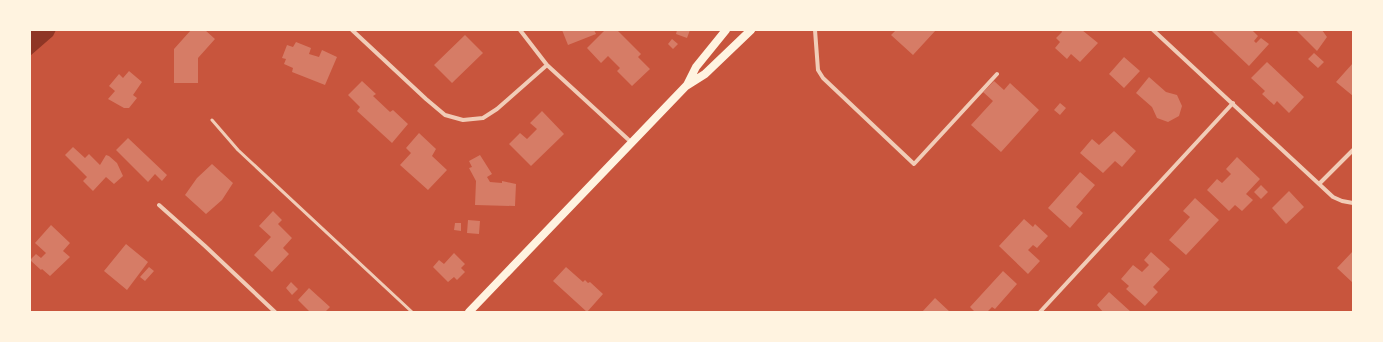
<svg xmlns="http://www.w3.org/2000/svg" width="1383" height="342" viewBox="0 0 1383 342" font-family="'Varela Round',sans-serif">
<rect width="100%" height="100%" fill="#c8553d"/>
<!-- water -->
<path fill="#8f3625" d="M 30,30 L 56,30 L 53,36 L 30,56 Z"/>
<!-- building -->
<path fill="#d67c66" d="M 191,30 L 205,30 L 215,39 L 198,58 L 198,83 L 174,83 L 174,49 Z
M 562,30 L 594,30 L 596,34 L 568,45 Z
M 605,30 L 617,30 L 641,54 L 638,57 L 650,69 L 632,86 L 617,71 L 620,68 L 608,56 L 601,63 L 587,48 Z
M 677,30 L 690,30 L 687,38 L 676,34 Z
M 896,30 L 936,30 L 913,55 L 891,35 Z
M 1061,30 L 1082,30 L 1098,43 L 1080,62 L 1071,54 L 1067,59 L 1055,48 L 1060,42 L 1056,38 L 1062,32 Z
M 1213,30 L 1252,30 L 1258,36 L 1254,41 L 1256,43 L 1261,38 L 1269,44 L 1249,66 L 1212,31 Z
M 1296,30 L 1322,30 L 1327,37 L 1317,51 Z
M 465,35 L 483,53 L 452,83 L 434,65 Z
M 672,39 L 678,44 L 673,49 L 668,44 Z
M 296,42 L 311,48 L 309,54 L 319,57 L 322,50 L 337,57 L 325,85 L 292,72 L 293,68 L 284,64 L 286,59 L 282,58 L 287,45 L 293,47 Z
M 1314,53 L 1324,62 L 1318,68 L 1308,59 Z
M 1124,57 L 1140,71 L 1124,88 L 1109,74 Z
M 1267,62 L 1304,97 L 1289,113 L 1277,101 L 1274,105 L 1262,94 L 1265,91 L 1251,78 Z
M 1353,63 L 1353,96 L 1336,82 Z
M 129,71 L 142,82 L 133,95 L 137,98 L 129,108 L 124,108 L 108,99 L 115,91 L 109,86 L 119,74 L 123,78 Z
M 1149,77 L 1166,92 L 1177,95 L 1182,106 L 1179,116 L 1168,122 L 1157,118 L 1152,107 L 1136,93 Z
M 362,81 L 376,94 L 373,96 L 390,112 L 393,110 L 408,124 L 392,143 L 357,111 L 360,107 L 348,95 Z
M 994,81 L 1004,90 L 1010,83 L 1039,110 L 1001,152 L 971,125 L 993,101 L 983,92 Z
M 1060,103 L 1066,108 L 1060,115 L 1054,110 Z
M 542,111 L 564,134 L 531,166 L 509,144 L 520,133 L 527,139 L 537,129 L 530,123 Z
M 1114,131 L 1136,151 L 1122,167 L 1115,161 L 1103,173 L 1080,153 L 1092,139 L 1099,145 Z
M 419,133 L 436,149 L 432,156 L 447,170 L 428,190 L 400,165 L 411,153 L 406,148 Z
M 128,138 L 167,175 L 162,181 L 155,174 L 148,182 L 116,150 Z
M 73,147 L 85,158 L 89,154 L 100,165 L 106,155 L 109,156 L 117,163 L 123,176 L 114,184 L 106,177 L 93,191 L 83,181 L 87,177 L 65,155 Z
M 480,155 L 492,174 L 487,177 L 490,182 L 502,183 L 502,181 L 516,184 L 515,206 L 475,205 L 476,181 L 469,168 L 472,167 L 469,161 Z
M 1237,157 L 1260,179 L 1246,194 L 1253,200 L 1242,211 L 1235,205 L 1229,211 L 1207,190 L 1217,179 L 1222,183 L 1231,174 L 1226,169 Z
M 212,164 L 233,183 L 222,200 L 206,214 L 185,195 L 197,178 Z
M 1080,172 L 1095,185 L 1076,207 L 1083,213 L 1070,228 L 1048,208 Z
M 1261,185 L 1268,192 L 1261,199 L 1254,192 Z
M 1289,191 L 1304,207 L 1286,224 L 1272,208 Z
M 1195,198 L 1219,220 L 1186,255 L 1169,240 L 1190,217 L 1183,211 Z
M 273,211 L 282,220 L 278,224 L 292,238 L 283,248 L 289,254 L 272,272 L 254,255 L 271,237 L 259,226 Z
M 1024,219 L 1033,227 L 1035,224 L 1048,236 L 1037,248 L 1033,245 L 1028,250 L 1040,261 L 1028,274 L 999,246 Z
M 468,220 L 480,221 L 479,234 L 467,233 Z
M 455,223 L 461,223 L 461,231 L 454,230 Z
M 51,225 L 70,243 L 63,251 L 70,257 L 50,276 L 42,269 L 41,270 L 30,260 L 36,254 L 41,258 L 46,253 L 35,243 Z
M 126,244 L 148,262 L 127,290 L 104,271 Z
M 1353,251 L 1353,283 L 1337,268 Z
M 1151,252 L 1170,269 L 1153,287 L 1158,292 L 1145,306 L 1126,289 L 1129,286 L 1121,279 L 1133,265 L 1142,272 L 1149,265 L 1144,260 Z
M 454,253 L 465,264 L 461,268 L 465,272 L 457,280 L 454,277 L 448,282 L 433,267 L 439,260 L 444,264 Z
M 149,267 L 154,271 L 145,281 L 140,277 Z
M 566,267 L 583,282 L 585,280 L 588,283 L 590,282 L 603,294 L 587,312 L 553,281 Z
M 1003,271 L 1017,284 L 995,309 L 992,307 L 987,312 L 975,312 L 970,307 Z
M 291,282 L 298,289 L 292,295 L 286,288 Z
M 309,288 L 330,307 L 325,312 L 310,312 L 298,300 Z
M 1109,292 L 1131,312 L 1103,312 L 1097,305 Z
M 935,298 L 950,312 L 922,312 Z"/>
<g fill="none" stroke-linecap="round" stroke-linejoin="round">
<!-- service -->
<path stroke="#f1ccb7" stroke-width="3" d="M 212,120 L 238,150 L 412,312"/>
<!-- minor -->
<path stroke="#f1ccb7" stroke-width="4" d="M 352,30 L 426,99 L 445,115 L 463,120 L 483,118 L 497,109 L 547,65
M 520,30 L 547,65 L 631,142
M 815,30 L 818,70 L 823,78 L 914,164 L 997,74
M 1153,30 L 1333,197 L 1342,201 L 1353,203
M 1320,183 L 1353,150
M 159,205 L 205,246 L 275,312
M 1040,312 L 1233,103"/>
<!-- secondary -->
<path stroke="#fff3e0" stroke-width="8" d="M 687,85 L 696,67 L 726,30
M 469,312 L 686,86 L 705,74 L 751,30"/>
</g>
<!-- border -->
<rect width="1383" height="342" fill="none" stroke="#fff3e0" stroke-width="62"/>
</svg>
